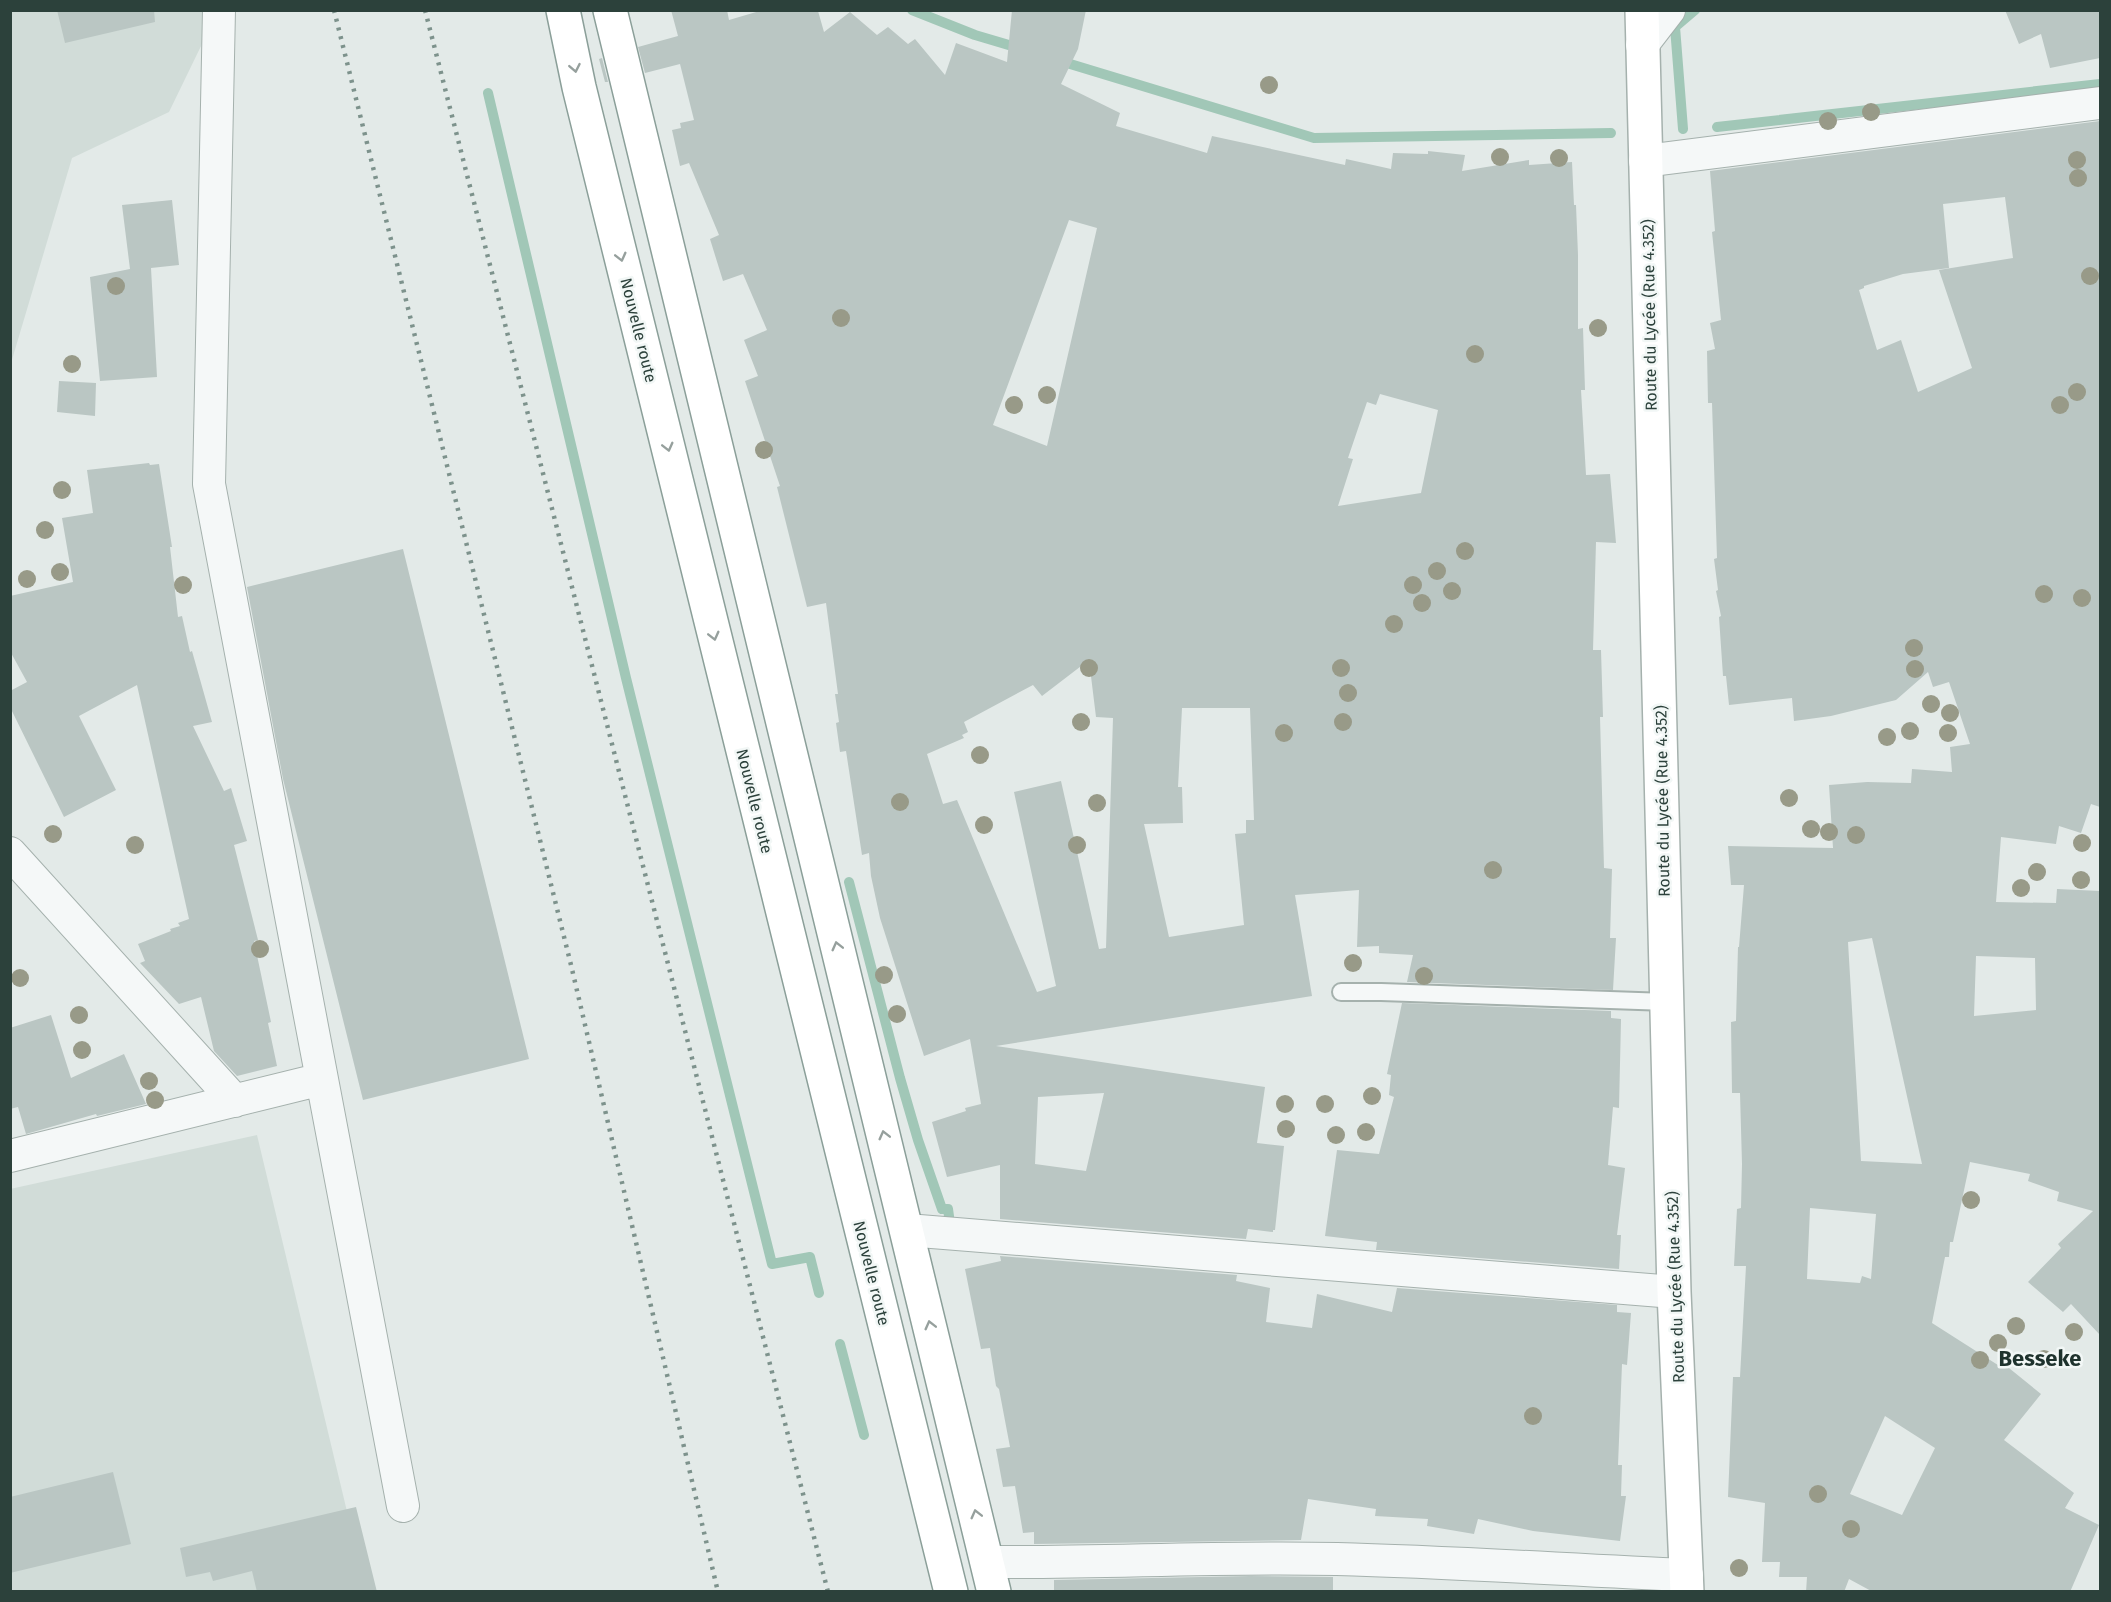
<svg xmlns="http://www.w3.org/2000/svg" width="2111" height="1602" viewBox="0 0 2111 1602" font-family="'Fira Sans',sans-serif">
<rect width="100%" height="100%" fill="#e3eae8"/>
<!-- built -->
<path fill="#d1dcd8" d="M 11,11 L 218,11 L 169,112 L 72,158 L 11,363 Z
M 257,1135 L 366,1591 L 11,1591 L 10,1189 Z"/>
<g fill="none" stroke-linecap="round" stroke-linejoin="round">
<!-- stream -->
<path stroke="#a1c7b7" stroke-width="10" d="M 912,10 L 975,35 L 1022,49
M 1057,60 L 1314,138 L 1611,133
M 488,93 L 626,678 L 772,1264 L 810,1257 L 819,1293
M 1717,127 L 2100,84
M 1683,129 L 1675,27 L 1695,10
M 849,882 L 900,1078 L 918,1140 L 942,1209 L 948,1209 L 951,1231
M 840,1344 L 864,1435"/>
</g>
<!-- building -->
<path fill="#bac6c3" fill-rule="evenodd" d="M 57,10 L 154,10 L 155,22 L 65,43 Z
M 671,10 L 727,10 L 729,20 L 763,10 L 818,11 L 824,32 L 850,12 L 877,35 L 888,27 L 908,44 L 915,39 L 945,75 L 956,43 L 1007,62 L 1012,10 L 1086,10 L 1078,49 L 1061,84 L 1120,113 L 1116,126 L 1207,153 L 1212,136 L 1345,165 L 1346,159 L 1391,169 L 1393,153 L 1428,154 L 1428,151 L 1465,155 L 1462,171 L 1529,160 L 1529,165 L 1572,162 L 1574,205 L 1576,205 L 1578,255 L 1578,329 L 1583,328 L 1585,390 L 1581,390 L 1586,475 L 1610,474 L 1616,543 L 1596,542 L 1593,650 L 1601,650 L 1603,717 L 1600,717 L 1604,868 L 1612,869 L 1610,938 L 1616,938 L 1613,990 L 1407,982 L 1413,955 L 1379,953 L 1379,946 L 1357,947 L 1359,890 L 1295,895 L 1312,996 L 996,1046 L 1265,1087 L 1257,1143 L 1284,1146 L 1275,1230 L 1273,1230 L 1273,1232 L 1248,1229 L 1246,1239 L 1000,1219 L 1000,1165 L 947,1177 L 932,1122 L 966,1111 L 965,1108 L 981,1104 L 970,1039 L 924,1056 L 880,918 L 871,876 L 869,853 L 862,855 L 846,751 L 840,752 L 836,723 L 839,722 L 835,694 L 838,694 L 826,603 L 807,607 L 777,487 L 780,486 L 745,381 L 758,376 L 744,340 L 767,330 L 743,274 L 723,281 L 710,239 L 719,235 L 689,163 L 680,166 L 672,130 L 681,128 L 680,123 L 694,120 L 680,64 L 645,73 L 638,47 L 678,36 ZM 1069,220 L 1097,228 L 1047,446 L 993,425 ZM 1380,394 L 1438,410 L 1421,493 L 1338,506 L 1353,459 L 1348,458 L 1367,402 L 1376,405 ZM 1089,660 L 1096,717 L 1113,718 L 1106,948 L 1099,949 L 1061,781 L 1014,792 L 1056,986 L 1037,992 L 957,800 L 943,804 L 927,754 L 964,738 L 962,735 L 968,732 L 964,722 L 1033,685 L 1042,696 ZM 1182,708 L 1250,708 L 1254,820 L 1246,820 L 1246,833 L 1235,834 L 1244,925 L 1169,937 L 1144,824 L 1183,823 L 1182,787 L 1178,787 ZM 1104,1093 L 1086,1171 L 1035,1164 L 1038,1097 Z
M 2005,10 L 2100,10 L 2100,58 L 2050,68 L 2041,34 L 2019,44 Z
M 602,58 L 608,82 L 605,82 L 599,59 Z
M 2100,121 L 2100,807 L 2091,804 L 2081,833 L 2059,826 L 2056,844 L 2001,837 L 1996,902 L 2056,903 L 2057,889 L 2100,891 L 2100,1335 L 2071,1304 L 2063,1312 L 2028,1282 L 2061,1248 L 2058,1244 L 2093,1211 L 2057,1201 L 2059,1192 L 2028,1181 L 2030,1174 L 1970,1162 L 1953,1242 L 1950,1242 L 1949,1257 L 1945,1257 L 1932,1323 L 2001,1367 L 2004,1364 L 2041,1394 L 2004,1440 L 2074,1493 L 2065,1508 L 2099,1525 L 2070,1592 L 1873,1592 L 1849,1579 L 1844,1592 L 1806,1592 L 1807,1577 L 1779,1577 L 1780,1562 L 1762,1562 L 1765,1503 L 1728,1497 L 1733,1377 L 1740,1377 L 1746,1266 L 1734,1266 L 1737,1209 L 1741,1208 L 1742,1164 L 1740,1093 L 1732,1093 L 1731,1022 L 1736,1021 L 1738,947 L 1739,947 L 1744,885 L 1731,885 L 1728,846 L 1833,848 L 1829,785 L 1867,782 L 1911,783 L 1912,769 L 1952,772 L 1950,747 L 1970,744 L 1949,682 L 1933,687 L 1928,672 L 1896,700 L 1831,716 L 1794,721 L 1792,698 L 1729,705 L 1726,676 L 1723,676 L 1719,617 L 1721,616 L 1716,591 L 1718,590 L 1714,559 L 1717,558 L 1712,403 L 1708,403 L 1707,351 L 1715,349 L 1710,323 L 1721,320 L 1712,232 L 1715,231 L 1710,171 ZM 2005,197 L 2013,258 L 1939,270 L 1972,368 L 1918,392 L 1901,340 L 1877,350 L 1859,290 L 1864,288 L 1864,286 L 1903,274 L 1949,268 L 1943,204 ZM 1872,938 L 1922,1164 L 1861,1161 L 1848,942 ZM 1976,956 L 2035,958 L 2036,1010 L 1974,1016 ZM 1810,1208 L 1876,1214 L 1871,1279 L 1862,1276 L 1860,1283 L 1807,1279 ZM 1885,1416 L 1935,1448 L 1902,1515 L 1850,1494 Z
M 172,200 L 179,265 L 151,268 L 157,377 L 100,381 L 90,277 L 130,269 L 122,205 Z
M 59,381 L 96,383 L 95,416 L 57,412 Z
M 149,463 L 150,465 L 159,464 L 172,547 L 170,547 L 178,617 L 182,616 L 190,652 L 192,651 L 212,722 L 193,726 L 224,791 L 231,788 L 247,841 L 234,845 L 258,940 L 254,941 L 271,1022 L 268,1023 L 277,1066 L 237,1076 L 214,1051 L 201,997 L 179,1004 L 140,963 L 145,961 L 138,944 L 171,931 L 170,929 L 180,926 L 178,923 L 189,919 L 137,685 L 79,716 L 116,790 L 64,817 L 10,707 L 10,691 L 27,682 L 10,651 L 10,596 L 73,582 L 62,518 L 93,513 L 87,470 Z
M 403,549 L 529,1059 L 363,1100 L 283,779 L 247,587 Z
M 1402,1003 L 1611,1011 L 1611,1018 L 1621,1019 L 1619,1108 L 1613,1107 L 1608,1165 L 1625,1168 L 1617,1235 L 1621,1235 L 1619,1269 L 1379,1250 L 1376,1250 L 1377,1242 L 1325,1236 L 1337,1150 L 1379,1154 L 1394,1097 L 1389,1095 L 1391,1075 L 1387,1074 Z
M 51,1015 L 71,1078 L 124,1054 L 146,1104 L 97,1116 L 96,1114 L 26,1134 L 18,1107 L 10,1109 L 10,1028 Z
M 1000,1256 L 1237,1275 L 1236,1281 L 1270,1288 L 1266,1322 L 1312,1328 L 1317,1294 L 1392,1312 L 1397,1288 L 1617,1305 L 1617,1312 L 1631,1313 L 1627,1365 L 1622,1364 L 1618,1465 L 1622,1465 L 1621,1496 L 1626,1496 L 1620,1541 L 1533,1531 L 1478,1519 L 1474,1534 L 1427,1526 L 1428,1519 L 1375,1516 L 1376,1509 L 1308,1499 L 1301,1540 L 1034,1544 L 1034,1532 L 1023,1533 L 1015,1486 L 1003,1487 L 996,1449 L 1010,1447 L 999,1389 L 996,1386 L 990,1348 L 981,1349 L 965,1269 L 1001,1261 Z
M 113,1472 L 131,1544 L 10,1573 L 10,1497 Z
M 356,1507 L 377,1592 L 257,1592 L 252,1571 L 213,1581 L 210,1572 L 186,1577 L 180,1548 Z
M 1250,1576 L 1333,1577 L 1333,1592 L 1054,1592 L 1054,1580 Z"/>
<g fill="none" stroke-linecap="round" stroke-linejoin="round">
<defs>
<path id="lane" d="M 1341,992 L 1381,992 L 1667,1002"/>
<path id="street" d="M 219,10 L 209,484 L 403,1506
M 1642,45 L 1669,10
M 1645,161 L 2100,103
M 10,853 L 235,1101
M 10,1156 L 322,1079
M 907,1230 L 1674,1292
M 987,1562 C 1104,1563 1220,1556 1337,1559 C 1454,1562 1570,1570 1687,1575"/>
<path id="secondary" d="M 1642,10 L 1674,1292 L 1687,1592"/>
<path id="highway" d="M 563,10 L 579,87 L 951,1592
M 610,10 L 994,1592"/>
</defs>
<!-- lane casing -->
<use href="#lane" stroke="#a5b1ad" stroke-width="20"/>
<!-- street casing -->
<use href="#street" stroke="#a5b1ad" stroke-width="34"/>
<!-- secondary casing -->
<use href="#secondary" stroke="#a5b1ad" stroke-width="36"/>
<!-- highway casing -->
<use href="#highway" stroke="#8b9f99" stroke-width="36"/>
<!-- lane -->
<use href="#lane" stroke="#f5f8f8" stroke-width="16"/>
<!-- street -->
<use href="#street" stroke="#f5f8f8" stroke-width="32"/>
<!-- secondary -->
<use href="#secondary" stroke="#fff" stroke-width="33"/>
<!-- highway -->
<use href="#highway" stroke="#fff" stroke-width="33"/>
<!-- rail -->
<path stroke="#7d928c" stroke-width="4.5" stroke-dasharray="3 6" stroke-linecap="butt" d="M 334,10 L 571,965 L 718,1592
M 425,10 L 828,1592"/>
</g>
<!-- trees -->
<g fill="#989a88">
<circle cx="1269" cy="85" r="9"/>
<circle cx="1871" cy="112" r="9"/>
<circle cx="1828" cy="121" r="9"/>
<circle cx="1500" cy="157" r="9"/>
<circle cx="1559" cy="158" r="9"/>
<circle cx="2077" cy="160" r="9"/>
<circle cx="2078" cy="178" r="9"/>
<circle cx="2090" cy="276" r="9"/>
<circle cx="116" cy="286" r="9"/>
<circle cx="841" cy="318" r="9"/>
<circle cx="1598" cy="328" r="9"/>
<circle cx="1475" cy="354" r="9"/>
<circle cx="72" cy="364" r="9"/>
<circle cx="2077" cy="392" r="9"/>
<circle cx="1047" cy="395" r="9"/>
<circle cx="1014" cy="405" r="9"/>
<circle cx="2060" cy="405" r="9"/>
<circle cx="764" cy="450" r="9"/>
<circle cx="62" cy="490" r="9"/>
<circle cx="45" cy="530" r="9"/>
<circle cx="1465" cy="551" r="9"/>
<circle cx="1437" cy="571" r="9"/>
<circle cx="60" cy="572" r="9"/>
<circle cx="27" cy="579" r="9"/>
<circle cx="183" cy="585" r="9"/>
<circle cx="1413" cy="585" r="9"/>
<circle cx="1452" cy="591" r="9"/>
<circle cx="2044" cy="594" r="9"/>
<circle cx="2082" cy="598" r="9"/>
<circle cx="1422" cy="603" r="9"/>
<circle cx="1394" cy="624" r="9"/>
<circle cx="1914" cy="648" r="9"/>
<circle cx="1089" cy="668" r="9"/>
<circle cx="1341" cy="668" r="9"/>
<circle cx="1915" cy="669" r="9"/>
<circle cx="1348" cy="693" r="9"/>
<circle cx="1931" cy="704" r="9"/>
<circle cx="1950" cy="713" r="9"/>
<circle cx="1081" cy="722" r="9"/>
<circle cx="1343" cy="722" r="9"/>
<circle cx="1910" cy="731" r="9"/>
<circle cx="1284" cy="733" r="9"/>
<circle cx="1948" cy="733" r="9"/>
<circle cx="1887" cy="737" r="9"/>
<circle cx="980" cy="755" r="9"/>
<circle cx="1789" cy="798" r="9"/>
<circle cx="900" cy="802" r="9"/>
<circle cx="1097" cy="803" r="9"/>
<circle cx="984" cy="825" r="9"/>
<circle cx="1811" cy="829" r="9"/>
<circle cx="1829" cy="832" r="9"/>
<circle cx="53" cy="834" r="9"/>
<circle cx="1856" cy="835" r="9"/>
<circle cx="2082" cy="843" r="9"/>
<circle cx="135" cy="845" r="9"/>
<circle cx="1077" cy="845" r="9"/>
<circle cx="1493" cy="870" r="9"/>
<circle cx="2037" cy="872" r="9"/>
<circle cx="2081" cy="880" r="9"/>
<circle cx="2021" cy="888" r="9"/>
<circle cx="260" cy="949" r="9"/>
<circle cx="1353" cy="963" r="9"/>
<circle cx="884" cy="975" r="9"/>
<circle cx="1424" cy="976" r="9"/>
<circle cx="20" cy="978" r="9"/>
<circle cx="897" cy="1014" r="9"/>
<circle cx="79" cy="1015" r="9"/>
<circle cx="82" cy="1050" r="9"/>
<circle cx="149" cy="1081" r="9"/>
<circle cx="1372" cy="1096" r="9"/>
<circle cx="155" cy="1100" r="9"/>
<circle cx="1285" cy="1104" r="9"/>
<circle cx="1325" cy="1104" r="9"/>
<circle cx="1286" cy="1129" r="9"/>
<circle cx="1366" cy="1132" r="9"/>
<circle cx="1336" cy="1135" r="9"/>
<circle cx="1971" cy="1200" r="9"/>
<circle cx="2016" cy="1326" r="9"/>
<circle cx="2074" cy="1332" r="9"/>
<circle cx="1998" cy="1343" r="9"/>
<circle cx="2044" cy="1359" r="9"/>
<circle cx="1980" cy="1360" r="9"/>
<circle cx="1533" cy="1416" r="9"/>
<circle cx="1818" cy="1494" r="9"/>
<circle cx="1851" cy="1529" r="9"/>
<circle cx="1739" cy="1568" r="9"/>
</g>
<!-- one-way arrows -->
<defs><path id="oneway-chevron" d="M-2-3.5L2.5 0L-2 3.5" fill="none" stroke-width="1.6" stroke-linecap="round" stroke-linejoin="round" transform="scale(1.5)"/></defs>
<g stroke="#96a09d">
<use href="#oneway-chevron" transform="translate(575 68) rotate(79)"/>
<use href="#oneway-chevron" transform="translate(621 257) rotate(76)"/>
<use href="#oneway-chevron" transform="translate(668 447) rotate(76)"/>
<use href="#oneway-chevron" transform="translate(714 636) rotate(76)"/>
<use href="#oneway-chevron" transform="translate(837 946) rotate(-104)"/>
<use href="#oneway-chevron" transform="translate(884 1135) rotate(-104)"/>
<use href="#oneway-chevron" transform="translate(930 1325) rotate(-104)"/>
<use href="#oneway-chevron" transform="translate(976 1514) rotate(-104)"/>
</g>
<g text-anchor="middle" stroke-width="5" stroke-linejoin="round" paint-order="stroke">
<!-- street labels -->
<g font-size="16" fill="#2c413b" stroke="#f2f7f6">
<text transform="translate(1649 315) rotate(-91)" y="6">Route du Lycée (Rue 4.352)</text>
<text transform="translate(639 330) rotate(76)" y="6">Nouvelle route</text>
<text transform="translate(755 801) rotate(76)" y="6">Nouvelle route</text>
<text transform="translate(1662 801) rotate(-91)" y="6">Route du Lycée (Rue 4.352)</text>
<text transform="translate(872 1273) rotate(76)" y="6">Nouvelle route</text>
<text transform="translate(1675 1287) rotate(-92)" y="6">Route du Lycée (Rue 4.352)</text>
</g>
<!-- district labels -->
<g font-size="22" font-weight="bold" fill="#1e322d" stroke="#f2f7f6">
<text x="2040" y="1366">Besseke</text>
</g>
</g>
<!-- border -->
<rect width="2111" height="1602" fill="none" stroke="#2c413b" stroke-width="24"/>
</svg>
